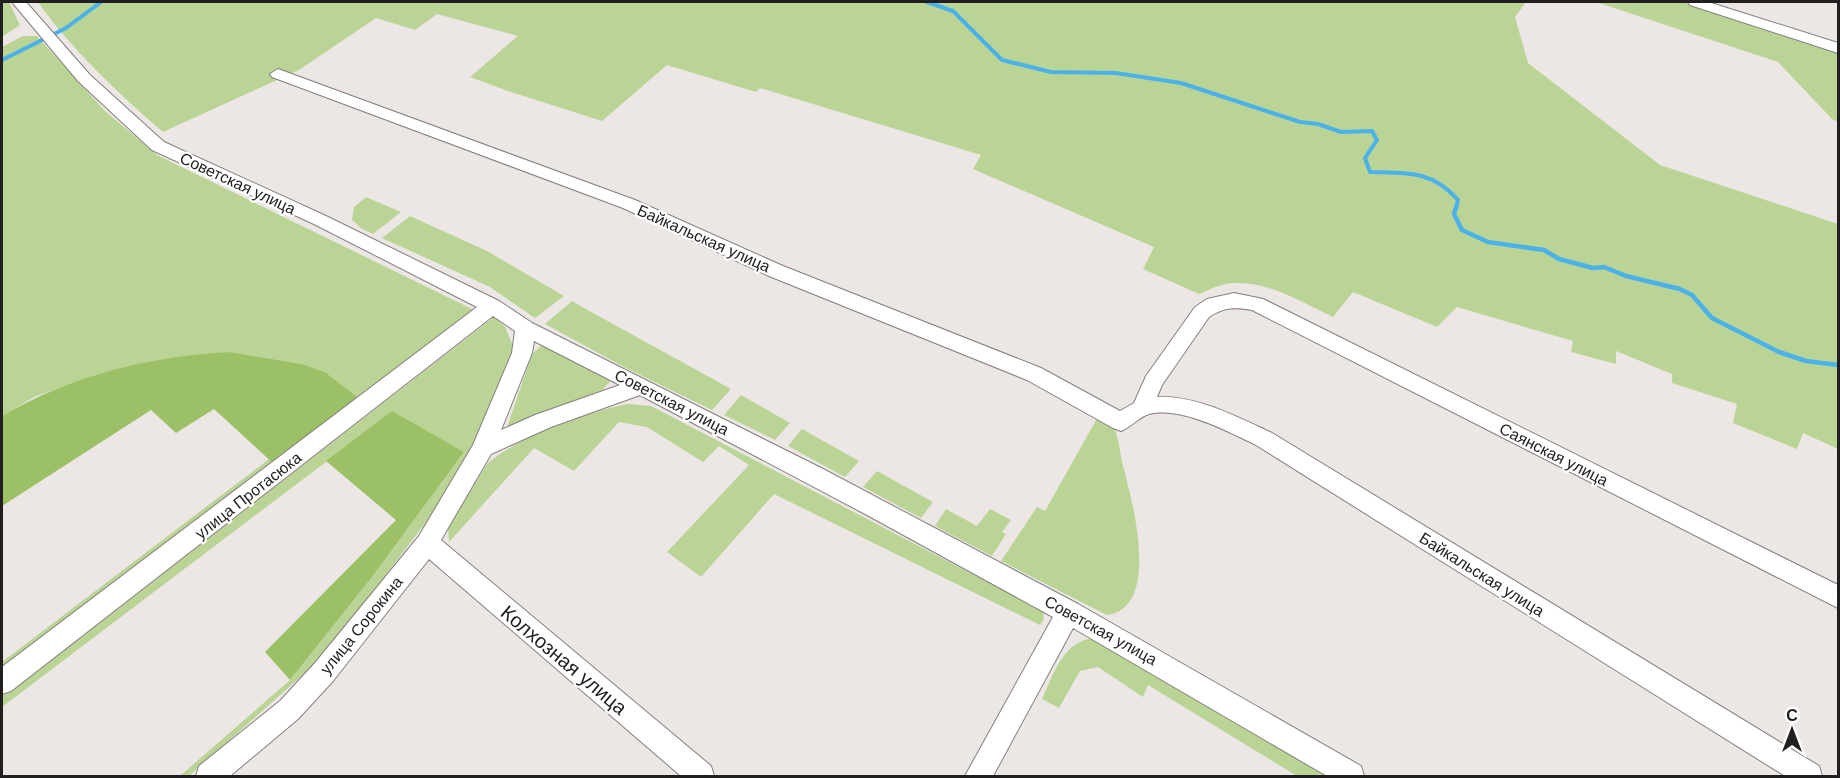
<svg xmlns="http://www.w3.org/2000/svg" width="1840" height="778" viewBox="0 0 1840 778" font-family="Arial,sans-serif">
<rect width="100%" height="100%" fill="#ece7e4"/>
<!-- green -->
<path fill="#bad496" d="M 2,2 L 9,2 L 20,25 L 2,37 Z
M 38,2 L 1526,2 L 1515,17 L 1528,63 L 1660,165 L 1838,224 L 1838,449 L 1803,433 L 1797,449 L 1733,423 L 1737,404 L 1672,383 L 1672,374 L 1616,351 L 1616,364 L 1571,352 L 1573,341 L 1457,307 L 1437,327 L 1353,292 L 1333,317 C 1304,304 1269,281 1235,283 C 1222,283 1211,289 1199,294 L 1143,269 L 1154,247 L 973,169 L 981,155 L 760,88 L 756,92 L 667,65 L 602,121 L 511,92 L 470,77 L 518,36 L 437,14 L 415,30 L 376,18 L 299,70 L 163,132 C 120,95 70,48 38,2 Z
M 1596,2 L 1684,2 L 1838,52 L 1838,122 L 1832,119 L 1778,62 Z
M 23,36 L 37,36 L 105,111 L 157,155 L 476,311 L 360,399 L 325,372 L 302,364 L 230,352 L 157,360 L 100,374 L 34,397 L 2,416 L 2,47 Z
M 366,197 L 401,212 L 373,234 L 362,229 L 352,220 L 354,207 Z
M 410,216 L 487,251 L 564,296 L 535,318 L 490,287 L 382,238 Z
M 572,301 L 584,308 L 731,389 L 712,410 L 626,368 L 545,324 Z
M 494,317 L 505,327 L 514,348 L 487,429 L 440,504 L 322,658 L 189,776 L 180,776 L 290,680 L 372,577 L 464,452 L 392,412 L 2,707 L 2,696 L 101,622 Z
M 541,346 L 547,346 L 608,378 L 610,382 L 602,390 L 506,430 L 532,354 Z
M 741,395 L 790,423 L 775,440 L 724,415 Z
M 628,404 L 651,406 L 1043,611 L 1044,619 L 1040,625 L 774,494 L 701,577 L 667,552 L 749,465 L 719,446 L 703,462 L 647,427 L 619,422 L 574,471 L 534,448 L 449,542 L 448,528 L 487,464 C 515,438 590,411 628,404 Z
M 1099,415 C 1103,418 1110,422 1113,426 C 1119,437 1120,454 1123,466 C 1132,500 1162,608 1107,615 L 1001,561 L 1037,507 L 1045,511 Z
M 802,429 L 859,461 L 845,477 L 788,446 Z
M 269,459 L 274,464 L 2,672 L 2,662 Z
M 877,471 L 933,502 L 921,518 L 863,487 Z
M 946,509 L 977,526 L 990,509 L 1011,520 L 1002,532 L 1006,534 L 992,556 L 935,526 Z
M 1088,639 L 1098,640 L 1333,776 L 1297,776 L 1148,685 L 1143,697 L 1098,667 L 1080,671 L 1059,708 L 1042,699 C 1053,676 1061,646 1088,639 Z"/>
<!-- forest -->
<path fill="#9cc066" d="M 230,352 L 302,364 L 325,372 L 360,399 L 274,464 L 214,409 L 176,433 L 151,410 L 2,506 L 2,416 C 70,376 150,356 230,352 Z
M 392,411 L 464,452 L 372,577 L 290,680 L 265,652 L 396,520 L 326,461 Z"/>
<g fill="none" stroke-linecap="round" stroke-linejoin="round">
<!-- stream-far1 -->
<path stroke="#4ab2e9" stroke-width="4" d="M 927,2 L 953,11 L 1002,60 L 1051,72 L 1116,73 L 1181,83 L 1300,122 L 1318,124 L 1341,132 L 1372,131 L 1377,140 L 1365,158 L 1370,172 C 1407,173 1432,170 1458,200 L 1456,209
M 2,60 L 66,28 L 101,2"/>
<!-- stream -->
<path stroke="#4ab2e9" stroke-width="4.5" d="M 1456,207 L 1454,214 L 1462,230 L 1488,242 L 1544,250 L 1559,259 L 1593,268 L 1604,267 L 1626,276 L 1680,289 L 1692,295 L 1712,318 L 1779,352 L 1806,361 L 1838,365"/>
<defs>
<path id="minor" d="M 12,2 L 26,2 L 90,75 L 164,142 L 326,216 L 499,301 L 532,323 L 825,470 L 1078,604 L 1361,766 L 1364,776 L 1327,776 L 1073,628 L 993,776 L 965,776 L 1053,617 L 867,515 L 640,395 L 551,427 L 491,454 L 441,540 L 711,766 L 714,776 L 681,776 L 429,559 L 333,681 L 298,719 L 230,776 L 196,776 L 199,766 L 280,701 L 315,663 L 419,536 L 473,445 L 512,353 L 515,331 L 493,316 L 11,691 L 2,694 L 2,667 L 477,307 L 314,224 L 152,150 L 78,81 ZM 534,341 L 620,385 L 535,415 L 501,430 L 532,353 Z
M 1688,2 L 1708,2 L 1838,43 L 1838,53 L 1690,5 Z
M 278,69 L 635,200 L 783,266 L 1041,368 L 1120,411 L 1134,403 L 1146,376 L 1195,307 L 1207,299 L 1234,293 L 1263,299 L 1838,585 L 1838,608 L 1252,310 C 1235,307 1224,307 1209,317 L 1162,385 L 1157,397 C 1196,395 1237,417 1272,433 L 1819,766 L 1822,776 L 1785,776 L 1256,445 C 1229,432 1181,406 1149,414 C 1139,417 1131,427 1121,431 L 1113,428 L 1027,380 L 769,276 L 623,208 L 272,77 L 270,74 Z"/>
</defs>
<!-- minor casing -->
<use href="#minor" stroke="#847f7d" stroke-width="2"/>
<!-- minor -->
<use href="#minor" fill="#fff" fill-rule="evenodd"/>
</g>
<g text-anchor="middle" stroke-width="4.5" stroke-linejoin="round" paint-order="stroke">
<!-- street labels -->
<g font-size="16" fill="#201e1e" stroke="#fff">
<text transform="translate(238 183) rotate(25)" y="6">Советская улица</text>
<text transform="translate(704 238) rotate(24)" y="6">Байкальская улица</text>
<text transform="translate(672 402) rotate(27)" y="6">Советская улица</text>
<text transform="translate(1554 454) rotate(27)" y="6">Саянская улица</text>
<text transform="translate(248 495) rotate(-38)" y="6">улица Протасюка</text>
<text transform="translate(1482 574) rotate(32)" y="6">Байкальская улица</text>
<text transform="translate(361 625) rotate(-51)" y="6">улица Сорокина</text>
<text transform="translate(1101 630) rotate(29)" y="6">Советская улица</text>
</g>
<!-- near-street labels -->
<g font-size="20" fill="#201e1e" stroke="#fff">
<text transform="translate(564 660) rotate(40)" y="7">Колхозная улица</text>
</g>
</g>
<!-- border -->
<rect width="1840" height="778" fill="none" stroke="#201e1e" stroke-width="6"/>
<!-- north arrow -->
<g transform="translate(1792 730)" stroke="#ffffff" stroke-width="4.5" paint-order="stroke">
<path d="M0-4.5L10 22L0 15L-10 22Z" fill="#201e1e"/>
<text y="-9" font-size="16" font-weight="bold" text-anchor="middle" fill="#201e1e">С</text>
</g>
</svg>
